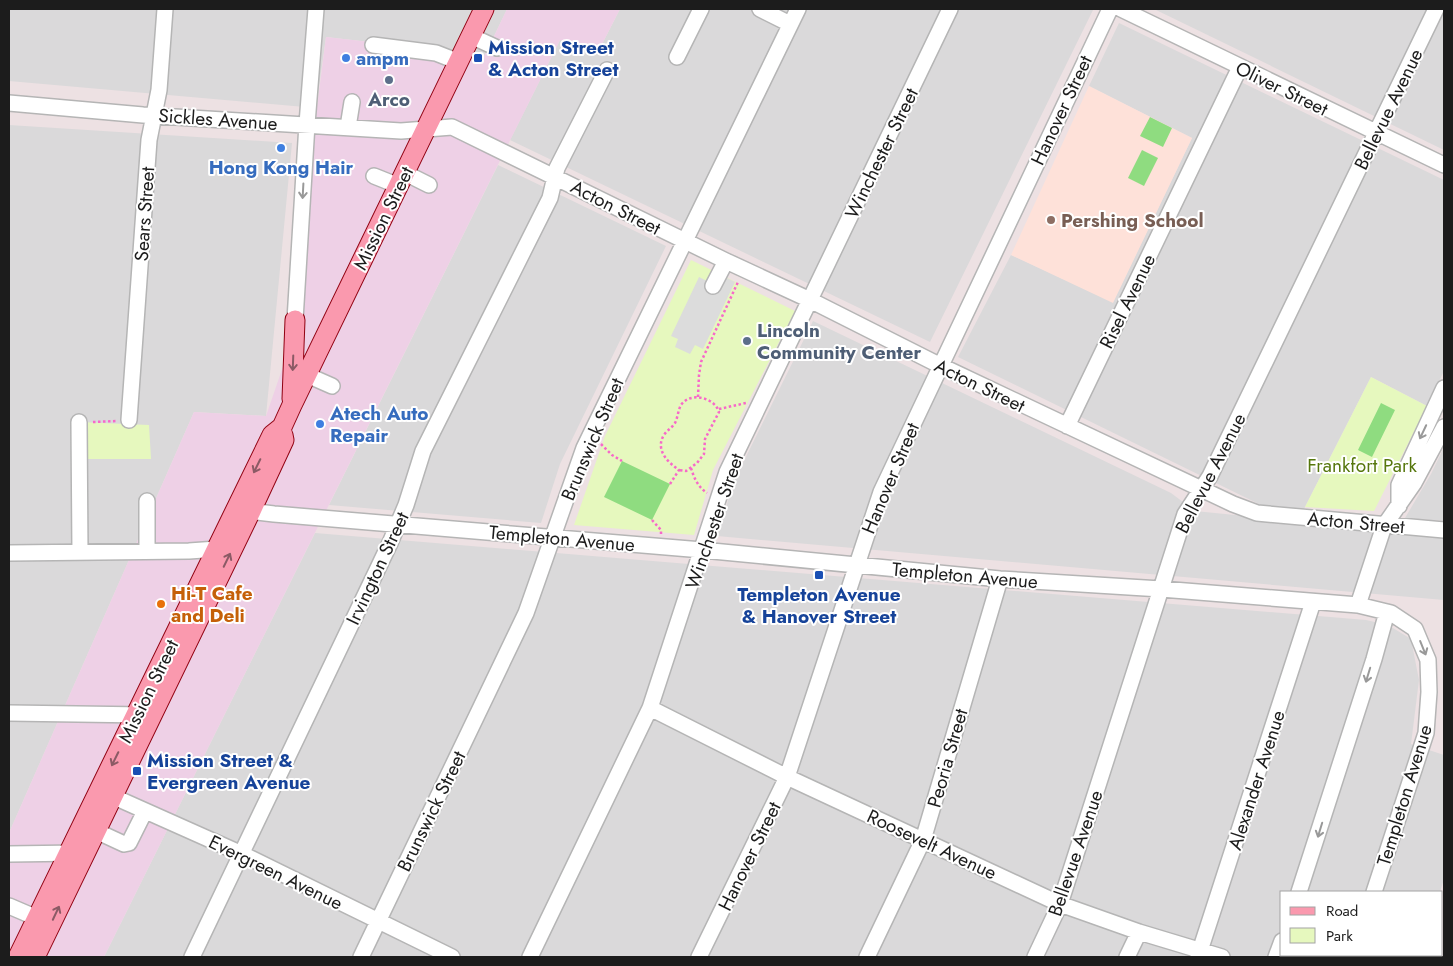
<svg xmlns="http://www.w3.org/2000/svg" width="1453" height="966" viewBox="0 0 1453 966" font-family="Jost,sans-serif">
<rect width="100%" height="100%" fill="#ede1e3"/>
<!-- residential -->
<path fill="#dad9da" d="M 9,9 L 507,9 L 485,55 L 326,37 L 316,108 L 9,81 Z
M 620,9 L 1090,9 L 1093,10 L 930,342 L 510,140 L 560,40 L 599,50 Z
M 1154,9 L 1444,9 L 1444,150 Z
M 1119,23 L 1444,180 L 1444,371 L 1427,406 L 1371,377 L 1304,509 L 1265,507 L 958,357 L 1011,255 L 1113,302 L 1192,138 L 1089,86 Z
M 9,125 L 292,143 L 266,416 L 194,412 L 9,833 Z
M 498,165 L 666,246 L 560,464 L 541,523 L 329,505 Z
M 813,321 L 1171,493 L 1195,511 L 1444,536 L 1444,600 L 717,536 L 734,481 Z
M 1444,447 L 1444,521 L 1405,518 L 1431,474 Z
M 315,533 L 1366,620 L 1388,625 L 1411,639 L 1419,680 L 1411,744 L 1444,755 L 1444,879 L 1440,892 L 1282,892 L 1282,955 L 1423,955 L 1422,957 L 104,957 Z"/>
<!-- commercial -->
<path fill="#eed0e6" d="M 507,9 L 620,9 L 599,50 L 560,40 L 104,957 L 9,957 L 9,833 L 194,412 L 266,416 L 301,314 L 312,146 L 326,37 L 485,55 Z"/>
<!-- education -->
<path fill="#fee1d9" d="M 1089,86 L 1192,138 L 1113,303 L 1011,255 Z"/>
<!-- park -->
<path fill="#e6f8be" d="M 691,260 L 795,311 L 713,470 L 694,535 L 574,525 L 605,436 Z
M 1371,377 L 1427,406 L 1374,511 L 1305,507 Z
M 79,422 L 149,425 L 151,459 L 79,459 Z"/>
<!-- pitch -->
<path fill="#8fdc80" d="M 1150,117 L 1172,128 L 1163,147 L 1140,136 Z
M 1142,150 L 1158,158 L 1144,186 L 1128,178 Z
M 1381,403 L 1395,410 L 1372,457 L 1358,450 Z
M 622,461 L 670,484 L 652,520 L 604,497 Z"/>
<!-- parking -->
<path fill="#dcdcdc" d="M 717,273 L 735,282 L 703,349 L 695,345 L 690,354 L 675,347 L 678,339 L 671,336 L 699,277 L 711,283 Z"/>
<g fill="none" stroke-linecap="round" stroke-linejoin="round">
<defs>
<path id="minor" d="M 760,9 L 790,24
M 1121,9 L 1444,165
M 471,36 L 497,48
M 373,45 L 436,53 L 459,62
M 677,57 L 701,9
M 9,103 L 143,115 L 401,131 L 452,127 L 726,261 L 810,300 L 939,365 L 1233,504 L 1257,513 L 1444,530
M 348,127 L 352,102
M 405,173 L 429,185
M 374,176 L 399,186
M 713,286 L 726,261
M 295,320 L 307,124 L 316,9
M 307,375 L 332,386
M 129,420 L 149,140 L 159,90 L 165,9
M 79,422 L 80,552
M 1067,426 L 1240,67
M 147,501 L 147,551
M 1399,506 L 1399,485 L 1444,388
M 241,510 L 274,514 L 702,550 L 1000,579 L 1161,589 L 1358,605 L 1391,613 L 1415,629 L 1428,660 L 1429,692 L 1426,733 L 1374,892
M 9,553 L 189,551 L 217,549
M 1358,605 L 1384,526 L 1414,483 L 1444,427
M 650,708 L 787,777 L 1060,904 L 1139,932 L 1222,957
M 9,713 L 145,715
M 103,792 L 242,854 L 452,957
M 96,831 L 124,844 L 129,843 L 145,811
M 9,854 L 78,853
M 1299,892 L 1374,659 L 1387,612
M 9,906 L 37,918
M 192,957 L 390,543 L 406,505 L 423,451 L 550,198 L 557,168 L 607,70
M 361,957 L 526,613 L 584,448 L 798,9
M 530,957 L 650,708 L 727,472 L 950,9
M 699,957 L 787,777 L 881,492 L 1110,9
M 867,957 L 923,840 L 1000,579
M 1035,957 L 1060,904 L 1185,514 L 1210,476 L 1436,9
M 1127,957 L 1139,932
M 1198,957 L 1313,602
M 1276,957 L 1282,941
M 1353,957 L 1354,955"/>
<path id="major" d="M 292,399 L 295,320
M 18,957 L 272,435 L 282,427 L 292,405 L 484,9
M 35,957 L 251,511 L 284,440 L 283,435"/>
</defs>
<!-- minor casing -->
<use href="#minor" stroke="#b5b5b5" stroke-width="18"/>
<!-- major casing -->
<use href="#major" stroke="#910212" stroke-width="21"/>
<!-- path -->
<path stroke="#f768c9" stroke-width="2.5" stroke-dasharray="2.5 2.5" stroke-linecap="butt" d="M 698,397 L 699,375 L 701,362 L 738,282
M 719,409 L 746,403
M 93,422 L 117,421
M 601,444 L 612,455 L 622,461
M 691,468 C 694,478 698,487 707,493
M 670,484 L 679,470 C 667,462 655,449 664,435 C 667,430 672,428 675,423 C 678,417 678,410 681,405 C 691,391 715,398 719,412 L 705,439 L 704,454 L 697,463 L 686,471 L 679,470
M 652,520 L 661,530 L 661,535"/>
<!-- minor -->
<use href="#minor" stroke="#fff" stroke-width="15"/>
<!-- major -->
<use href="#major" stroke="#fa99ae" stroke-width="19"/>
</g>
<!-- one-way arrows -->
<defs><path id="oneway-shaft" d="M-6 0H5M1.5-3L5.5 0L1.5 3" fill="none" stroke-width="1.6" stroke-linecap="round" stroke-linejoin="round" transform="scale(1.25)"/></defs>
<g stroke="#999">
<use href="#oneway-shaft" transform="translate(303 191) rotate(93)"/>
<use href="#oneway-shaft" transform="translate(1423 432) rotate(115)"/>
<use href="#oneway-shaft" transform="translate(1423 648) rotate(68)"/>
<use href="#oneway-shaft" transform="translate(1368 675) rotate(107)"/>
<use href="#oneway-shaft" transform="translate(1320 830) rotate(107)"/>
</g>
<g stroke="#8b5a65">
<use href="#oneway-shaft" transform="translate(293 363) rotate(92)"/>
<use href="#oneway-shaft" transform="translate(257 466) rotate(116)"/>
<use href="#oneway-shaft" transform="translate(227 560) rotate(-64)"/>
<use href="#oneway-shaft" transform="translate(115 759) rotate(116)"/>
<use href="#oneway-shaft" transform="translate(56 913) rotate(-65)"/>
</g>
<!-- markers -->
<g fill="#3f7fe0" stroke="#fff" stroke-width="2">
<circle cx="346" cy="58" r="5"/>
<circle cx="281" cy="148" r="5"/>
<circle cx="320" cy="424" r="5"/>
</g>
<g fill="#1a4fb4" stroke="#fff" stroke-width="2">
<rect x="473" y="53" width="10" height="10" rx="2.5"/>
<rect x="814" y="570" width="10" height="10" rx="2.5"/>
<rect x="132" y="766" width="10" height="10" rx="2.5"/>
</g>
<g fill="#5c6f8a" stroke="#fff" stroke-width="2">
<circle cx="389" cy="80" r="5"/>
<circle cx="747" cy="341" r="5"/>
</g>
<circle fill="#8d6e63" stroke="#fff" stroke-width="2" cx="1051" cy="220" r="5"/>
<circle fill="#e8710a" stroke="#fff" stroke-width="2" cx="161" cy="604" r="5"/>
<g text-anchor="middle" stroke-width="4" stroke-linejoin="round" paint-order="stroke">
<!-- transit labels -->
<g font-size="19" font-weight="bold" fill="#164399" stroke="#fff" text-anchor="start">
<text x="488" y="54">Mission Street<tspan x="488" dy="22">&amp; Acton Street</tspan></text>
<text x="819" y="601" text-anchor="middle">Templeton Avenue<tspan x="819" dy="22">&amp; Hanover Street</tspan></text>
<text x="147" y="767">Mission Street &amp;<tspan x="147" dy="22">Evergreen Avenue</tspan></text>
</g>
<!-- shop labels -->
<g font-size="19" font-weight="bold" fill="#366cbe" stroke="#fff" text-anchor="start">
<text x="356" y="65">ampm</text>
<text x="281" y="174" text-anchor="middle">Hong Kong Hair</text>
<text x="330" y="420">Atech Auto<tspan x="330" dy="22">Repair</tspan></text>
</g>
<!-- street labels -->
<g font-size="19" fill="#1c1c1c" stroke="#fff">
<text transform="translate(1282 88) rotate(26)" y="7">Oliver Street</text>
<text transform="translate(1388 109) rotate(-64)" y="7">Bellevue Avenue</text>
<text transform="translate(1061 110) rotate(-65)" y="7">Hanover Street</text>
<text transform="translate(218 119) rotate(4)" y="7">Sickles Avenue</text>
<text transform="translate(881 153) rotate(-64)" y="7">Winchester Street</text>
<text transform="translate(616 207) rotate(27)" y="7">Acton Street</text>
<text transform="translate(144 214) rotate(-86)" y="7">Sears Street</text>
<text transform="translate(383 218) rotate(-64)" y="7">Mission Street</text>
<text transform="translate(1127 301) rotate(-64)" y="7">Risel Avenue</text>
<text transform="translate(980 385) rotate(26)" y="7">Acton Street</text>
<text transform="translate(592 439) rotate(-67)" y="7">Brunswick Street</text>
<text transform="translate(1210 473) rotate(-63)" y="7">Bellevue Avenue</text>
<text transform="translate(890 478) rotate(-67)" y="7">Hanover Street</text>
<text transform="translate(714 521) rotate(-71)" y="7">Winchester Street</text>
<text transform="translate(1356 522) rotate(5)" y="7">Acton Street</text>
<text transform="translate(562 538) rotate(5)" y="7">Templeton Avenue</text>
<text transform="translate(377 568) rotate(-65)" y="7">Irvington Street</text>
<text transform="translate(965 575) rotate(5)" y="7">Templeton Avenue</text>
<text transform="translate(148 691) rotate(-64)" y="7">Mission Street</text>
<text transform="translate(947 758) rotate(-74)" y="7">Peoria Street</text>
<text transform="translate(1256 780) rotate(-72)" y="7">Alexander Avenue</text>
<text transform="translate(1404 795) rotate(-73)" y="7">Templeton Avenue</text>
<text transform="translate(431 811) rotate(-64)" y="7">Brunswick Street</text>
<text transform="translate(932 844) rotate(25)" y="7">Roosevelt Avenue</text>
<text transform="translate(1075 853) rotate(-71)" y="7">Bellevue Avenue</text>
<text transform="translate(749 856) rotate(-64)" y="7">Hanover Street</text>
<text transform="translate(276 872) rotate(26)" y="7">Evergreen Avenue</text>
</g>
<!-- service labels -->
<g font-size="19" font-weight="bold" fill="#4e5e75" stroke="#fff">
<text x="389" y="106">Arco</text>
<text x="757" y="337" text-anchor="start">Lincoln<tspan x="757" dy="22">Community Center</tspan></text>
</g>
<!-- education labels -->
<g font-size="19" font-weight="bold" fill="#785e54" stroke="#fff" text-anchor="start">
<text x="1061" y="227">Pershing School</text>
</g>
<!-- park labels -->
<g font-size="19" fill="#56770d" stroke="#fff">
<text x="1362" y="472">Frankfort Park</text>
</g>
<!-- food labels -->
<g font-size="19" font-weight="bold" fill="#c56008" stroke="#fff" text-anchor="start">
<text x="171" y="600">Hi-T Cafe<tspan x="171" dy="22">and Deli</tspan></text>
</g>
</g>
<!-- border -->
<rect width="1453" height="966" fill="none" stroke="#1c1c1c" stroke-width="20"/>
<!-- legend -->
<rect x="1280" y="891" width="162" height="65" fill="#ffffff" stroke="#a4a4a4"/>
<rect x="1290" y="907" width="25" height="8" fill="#fa99ae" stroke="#a4a4a4"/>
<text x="1326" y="916" font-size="15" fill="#1c1c1c">Road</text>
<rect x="1290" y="928" width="25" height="15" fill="#e6f8be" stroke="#a4a4a4"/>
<text x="1326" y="941" font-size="15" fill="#1c1c1c">Park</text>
</svg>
